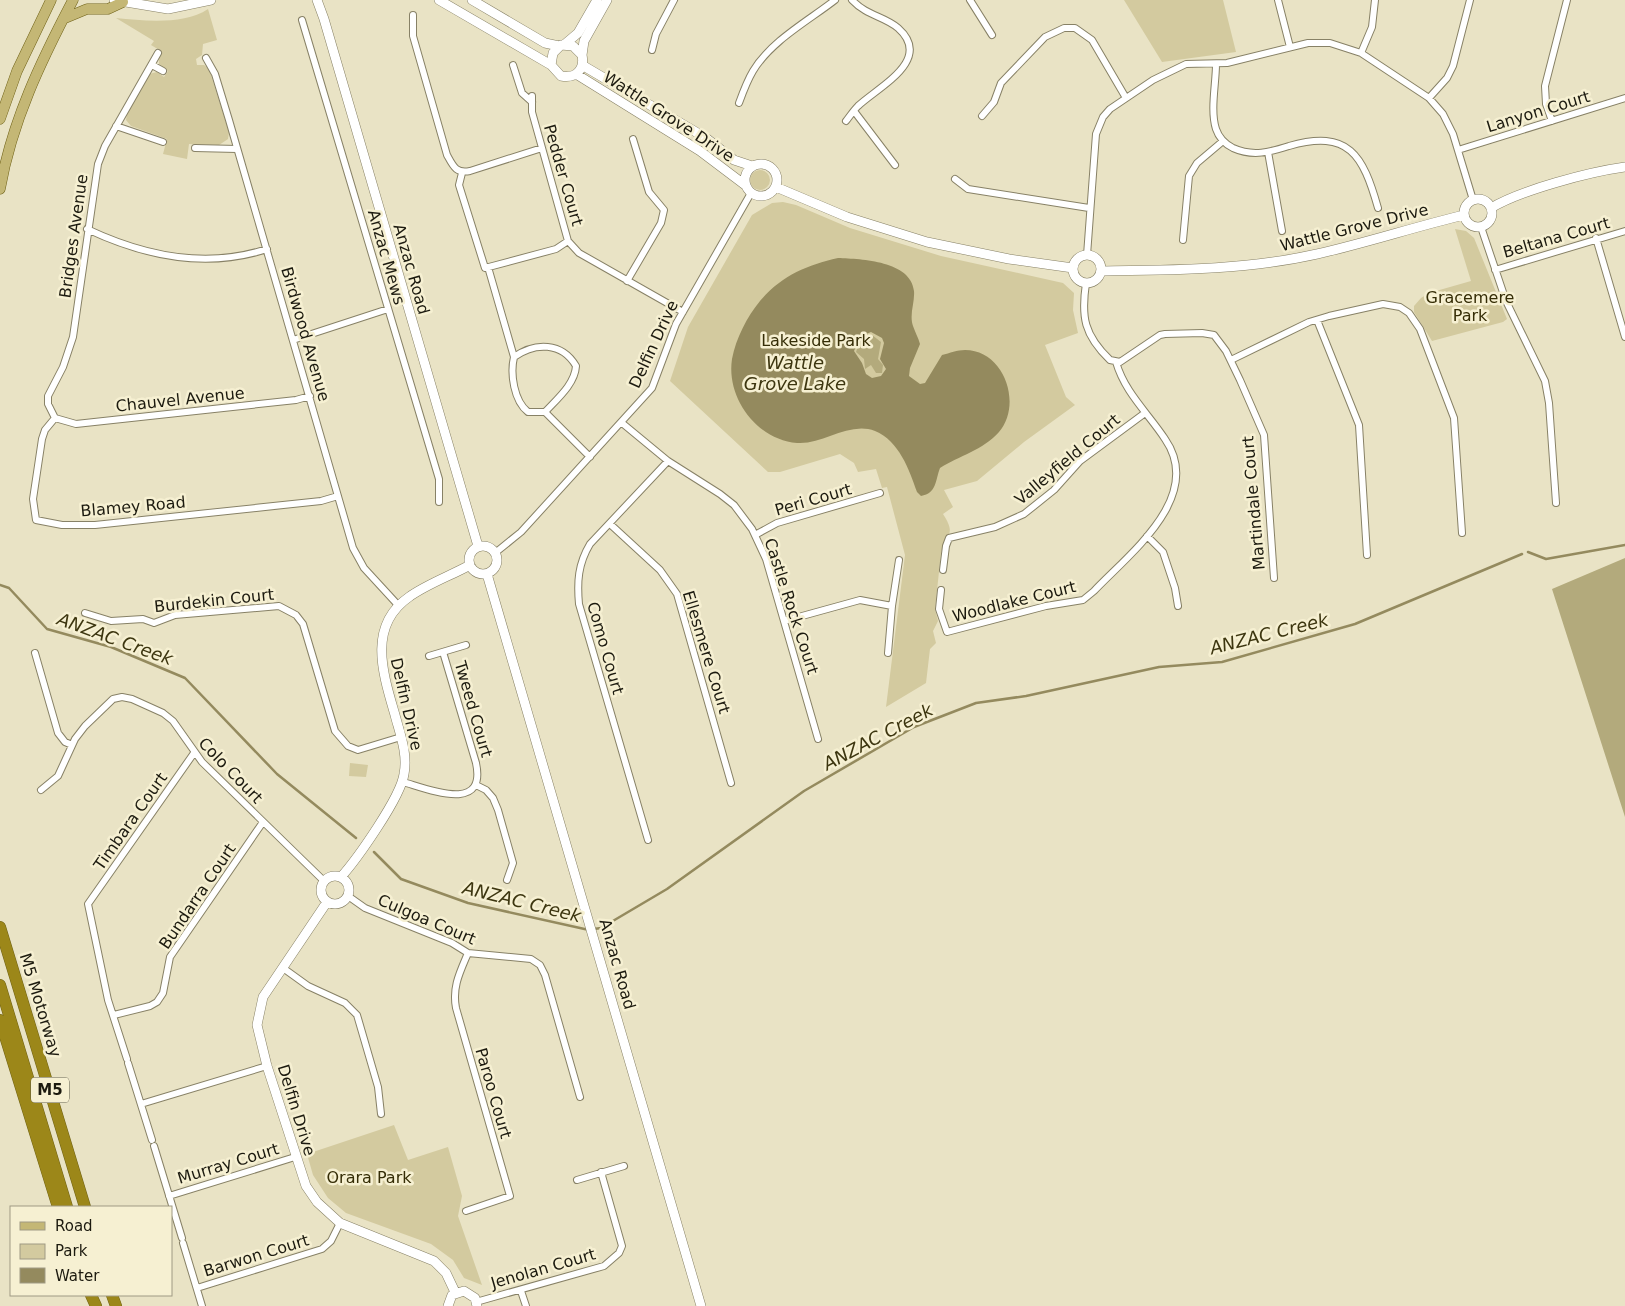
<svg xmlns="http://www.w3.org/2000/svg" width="1625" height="1306" viewBox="0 0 1625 1306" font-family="'DejaVu Sans',sans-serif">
<rect width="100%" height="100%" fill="#e9e3c5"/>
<!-- green -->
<path fill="#d3ca9f" d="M 1124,0 L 1223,0 L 1236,52 L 1162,62 Z
M 208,9 L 217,40 L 203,44 L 202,55 L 196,59 L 197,65 L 204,65 L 209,69 L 229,132 L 228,139 L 219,145 L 189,144 L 187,159 L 163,154 L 167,139 L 131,126 L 126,120 L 127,114 L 149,74 L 157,72 L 164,77 L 168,71 L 159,64 L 159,57 L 161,51 L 151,45 L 154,41 L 116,18 C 145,21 184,25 208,9 Z
M750 180a10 10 0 1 1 20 0a10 10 0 1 1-20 0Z
M 783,202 L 796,205 L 850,228 L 941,256 L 1063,283 L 1074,293 L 1073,310 L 1078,333 L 1045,345 L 1066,397 L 1075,405 L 1024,442 L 977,481 L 944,490 L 953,507 L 943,514 C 957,536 946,532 941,553 L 935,609 L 938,621 L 933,631 L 936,643 L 930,649 L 926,683 L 886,707 L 905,555 L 887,487 L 882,488 L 876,469 L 858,472 L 854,463 L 840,454 L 780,472 L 768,472 L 670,381 L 688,327 L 752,215 L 772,203 Z
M 1455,229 L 1466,231 L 1474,238 L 1507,319 L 1503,322 L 1432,341 L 1414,312 L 1414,306 L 1421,298 L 1429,293 L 1471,281 Z
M 350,763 L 368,765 L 366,777 L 349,776 Z
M 394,1125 L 408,1160 L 448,1147 L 462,1196 L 458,1216 L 482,1285 L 464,1278 L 453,1260 L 431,1244 L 346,1213 L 328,1198 L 313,1175 L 307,1154 Z"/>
<!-- forest -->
<path fill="#b3aa7c" d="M 872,335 L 881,342 L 878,359 L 883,365 L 882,373 L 876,373 L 871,365 L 865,369 L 864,359 L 856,352 L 860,341 Z
M 1625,558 L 1625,817 L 1552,589 Z"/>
<!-- water -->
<path fill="#948a5e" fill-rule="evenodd" d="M 838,258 C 862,259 911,261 914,291 C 915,303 909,314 913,326 C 915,332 918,337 920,344 L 910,368 L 909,376 L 920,384 L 925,383 L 942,355 C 950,353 957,350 965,350 C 1004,350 1023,404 999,432 C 983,450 959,456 940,468 C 935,481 937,493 921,496 L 917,492 C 909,469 899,441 875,431 C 849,421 823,445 797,443 C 757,440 726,398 732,359 C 736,338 747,317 760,301 C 781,276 807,265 838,258 ZM 871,332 L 882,338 L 884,343 L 880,359 L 886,369 L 881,376 L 872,378 L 866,374 L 862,363 L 854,351 L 861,336 Z"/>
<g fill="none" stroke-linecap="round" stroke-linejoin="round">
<!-- stream -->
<path stroke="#948a5e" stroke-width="2.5" d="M 1528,552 L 1546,559 L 1625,545
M 0,585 L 9,588 L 47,629 L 111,647 L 185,678 L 277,774 L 356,838
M 374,852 L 401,879 L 468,903 L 589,930
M 594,929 L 601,928 L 667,889 L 804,791 L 914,727 L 976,703 L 1026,696 L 1159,667 L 1222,662 L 1355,624 L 1522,554"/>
<defs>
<path id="street" d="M 970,0 L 992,35
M 1278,0 L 1290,47
M 413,15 L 413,36 L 447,155 C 453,166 456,174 470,171 L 542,148
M 302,20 L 439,479 L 439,502
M 652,50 L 656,34 L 674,0
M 1361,53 L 1372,27 L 1375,0
M 206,58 L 215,74 L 229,120 L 353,548 L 364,568 L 398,605
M 1216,64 C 1216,84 1210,110 1216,129 C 1219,138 1225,144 1233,148 C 1253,157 1270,152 1289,146 C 1349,129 1363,155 1378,208
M 152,65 L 163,71
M 513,65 L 522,93 L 532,102
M 532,96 L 532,112 L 568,241 L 579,253 L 683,312
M 1429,98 L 1447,78 L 1453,66 L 1470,0
M 739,103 C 743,92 747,81 753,71 C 771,41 808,21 835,0
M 854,111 L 895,165
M 982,116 L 994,102 L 1001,83 L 1045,37 L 1064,28 L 1075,28 L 1092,40 L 1126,98
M 846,121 C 850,116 853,111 858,106 C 878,87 934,60 898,28 C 884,16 867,16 852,0
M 1552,121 L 1546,104 L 1545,86 L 1567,0
M 116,126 L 163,142
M 195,148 L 237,149
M 1458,150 L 1625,98
M 1268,152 L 1282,231
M 462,173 L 459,185 L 485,268 L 556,249 L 568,241
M 955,179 L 968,189 L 1089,208
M 1481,227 L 1506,301 L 1545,381 L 1549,403 L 1556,503
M 87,229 C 144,256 206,269 267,249
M 1596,238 L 1625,337
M 1183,240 L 1189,176 L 1197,163 L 1223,141
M 1087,255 L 1096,134 L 1103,117 L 1110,109 L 1153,80 L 1186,64 L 1227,63 L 1308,43 L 1330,43 L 1361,53 L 1429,98 L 1443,114 L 1453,134 L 1473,200
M 488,267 L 514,357
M 1495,270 L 1625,231
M 627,281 L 661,223 L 664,210 L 649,192 L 633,139
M 1086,283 C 1081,317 1084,335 1110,360 L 1120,362 L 1160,335 L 1165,334 L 1202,333 L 1214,335 L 1226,351 L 1240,380 L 1264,435 L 1274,578
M 1317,320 L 1359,425 L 1367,555
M 293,340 L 388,309
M 1231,360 L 1309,322 L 1329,316 L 1383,304 L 1400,307 L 1409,313 L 1420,329 L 1454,418 L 1462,533
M 545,412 C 557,399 575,384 576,366 C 562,342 535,342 514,357 C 510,374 514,401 528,412 L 545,412 L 590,457
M 55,418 L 45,430 L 42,439 L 33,499 L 36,520 L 62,525 L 95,525 L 321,501 L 338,496
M 55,418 L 48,404 L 48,396 L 63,367 L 73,337 L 98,164 L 105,146 L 158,53
M 55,418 L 76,424 L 296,400 L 310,396
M 622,423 L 668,461 L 720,494 L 734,505 L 752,529 L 766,559 L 818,739
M 610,524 L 660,570 L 677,594 L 731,783
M 755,535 L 777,523 L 880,493
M 1147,536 L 1163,552 L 1175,588 L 1178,606
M 495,553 L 521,532 L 652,388 L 676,324 L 751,193
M 943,570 L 946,546 L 949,538 L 995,527 L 1024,514 L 1054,490 L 1080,461 L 1145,413
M 941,590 L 939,609 L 947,632 L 1046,606 L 1083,600 L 1094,591 C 1129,554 1205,497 1165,439 C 1148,413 1125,393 1116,362
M 85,613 L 111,621 L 143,619 L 154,623 L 175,615 L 279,606 L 296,615 L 303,624 L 335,731 L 348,746 L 358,750 L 401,737
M 784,621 L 860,600 L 892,606
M 35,653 L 58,733 L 65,742 L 72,745
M 888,653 L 892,606 L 899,560
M 429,656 L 466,645
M 403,782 C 428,789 487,814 476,763 L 443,652
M 476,785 L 486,790 L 493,798 L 498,810 L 513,863 L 507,880
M 41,790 L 58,776 L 75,739 L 85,726 L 113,699 L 122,697 L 132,699 L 163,713 L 173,721 L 202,762 L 324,881
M 648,840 L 579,604 C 577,582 578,564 590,544 L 668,461
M 348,896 L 365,908 L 452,943 L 468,953 L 531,959 L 540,965 L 545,975 L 580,1097
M 283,968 L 308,986 L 345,1003 L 357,1015 L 378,1087 L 381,1114
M 114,1015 L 150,1006 L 157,1002 L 163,993 L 170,957 L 263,822
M 127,1059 L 108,1000 L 88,904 L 194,753
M 128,1063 L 152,1140
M 141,1104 L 267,1066
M 154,1146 L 182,1238
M 577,1180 L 624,1166
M 169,1196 L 295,1157
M 466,1211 L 510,1196 L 456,1008 C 452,987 460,972 468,953
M 183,1243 L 202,1306
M 197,1288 L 322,1249 L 331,1241 L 340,1223
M 521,1291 L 526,1306
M 476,1302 L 604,1266 L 619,1253 L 622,1246 L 601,1172"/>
<path id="secondary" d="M 114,0 L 168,9 L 211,0
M 317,0 L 324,19 L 478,546
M 439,0 L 551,65 L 561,76 C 576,79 585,69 582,55 L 573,46 L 561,45 L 553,53 L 551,65
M 472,0 L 545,43 L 559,46
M 565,44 L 578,33 L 597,0
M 582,55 L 584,41 L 607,0
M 582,65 L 706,138 L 734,160 L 752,166
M 576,74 L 700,151 L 745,185
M745 180a16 16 0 1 1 32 0a16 16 0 1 1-32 0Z
M 776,187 L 847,217 L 927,242 L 1009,259 L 1073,268
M1464 213a14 14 0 1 1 28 0a14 14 0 1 1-28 0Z
M 1491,208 C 1521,190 1589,172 1625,167
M1073 269a14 14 0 1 1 28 0a14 14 0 1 1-28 0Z
M 1101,271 C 1174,270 1246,270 1317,254 C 1366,243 1414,227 1464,215
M469 560a14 14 0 1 1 28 0a14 14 0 1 1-28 0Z
M 487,574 L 701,1306
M321 890a14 14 0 1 1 28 0a14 14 0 1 1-28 0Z
M 341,877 C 357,859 401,797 404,774 C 408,754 400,734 395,715 C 383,674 367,626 409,597 C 427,584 450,576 470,565
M 327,902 L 263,997 L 257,1025 L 267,1066 L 306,1186 L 317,1202 L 340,1223 L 434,1261 L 446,1273 L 455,1292
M 448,1306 L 452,1295 L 464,1291 L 475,1298 L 477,1306"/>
<path id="primary" d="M 63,19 L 87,9 L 108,9 L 123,2
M 0,119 L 17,71 L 51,0
M 0,189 C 12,121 41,61 73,0"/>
<path id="highway" d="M 0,927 L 85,1207
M 0,985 L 67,1207
M 0,1020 L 58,1207
M 91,1295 L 96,1306
M 112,1295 L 116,1306"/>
</defs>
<!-- street casing -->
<use href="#street" stroke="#878166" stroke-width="8"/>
<!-- secondary casing -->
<use href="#secondary" stroke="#878166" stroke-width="10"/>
<!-- primary casing -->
<use href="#primary" stroke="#6f6116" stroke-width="11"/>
<!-- highway casing -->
<use href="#highway" stroke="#6f6116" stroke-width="12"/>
<!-- street -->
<use href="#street" stroke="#fff" stroke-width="6"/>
<!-- secondary -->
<use href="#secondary" stroke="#fff" stroke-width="9"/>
<!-- primary -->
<use href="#primary" stroke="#c4b775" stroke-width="10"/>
<!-- highway -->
<use href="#highway" stroke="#9c8719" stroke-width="11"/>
</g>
<g text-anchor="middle" stroke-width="5" stroke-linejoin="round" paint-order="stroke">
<!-- shield labels -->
<rect fill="#f6f0d2" stroke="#5d5a4a" stroke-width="1" x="31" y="1077.5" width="38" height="25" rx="4"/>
<g font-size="15" font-weight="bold" fill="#1c1a0f">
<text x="50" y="1095">M5</text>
</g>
<!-- street labels -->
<g font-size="16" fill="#1c1a0f" stroke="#f6f0d2">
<text transform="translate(1538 111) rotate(-17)" y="6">Lanyon Court</text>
<text transform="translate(669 116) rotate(33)" y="6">Wattle Grove Drive</text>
<text transform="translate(564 175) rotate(74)" y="6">Pedder Court</text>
<text transform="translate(1354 227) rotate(-14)" y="6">Wattle Grove Drive</text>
<text transform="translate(73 236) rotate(-82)" y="6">Bridges Avenue</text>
<text transform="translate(1556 237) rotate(-16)" y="6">Beltana Court</text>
<text transform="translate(387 257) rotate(74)" y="6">Anzac Mews</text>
<text transform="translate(412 269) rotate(74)" y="6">Anzac Road</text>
<text transform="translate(306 334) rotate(74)" y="6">Birdwood Avenue</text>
<text transform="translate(653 344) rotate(-65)" y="6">Delfin Drive</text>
<text transform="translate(180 399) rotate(-6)" y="6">Chauvel Avenue</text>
<text transform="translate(1067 459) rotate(-40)" y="6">Valleyfield Court</text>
<text transform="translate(813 499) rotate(-16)" y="6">Peri Court</text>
<text transform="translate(1253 503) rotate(-95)" y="6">Martindale Court</text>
<text transform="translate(133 506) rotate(-5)" y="6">Blamey Road</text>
<text transform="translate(214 600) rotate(-6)" y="6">Burdekin Court</text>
<text transform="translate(1014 601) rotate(-14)" y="6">Woodlake Court</text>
<text transform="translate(792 606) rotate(72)" y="6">Castle Rock Court</text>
<text transform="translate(606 648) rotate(74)" y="6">Como Court</text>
<text transform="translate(707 652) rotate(73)" y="6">Ellesmere Court</text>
<text transform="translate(407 704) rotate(77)" y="6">Delfin Drive</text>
<text transform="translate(474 709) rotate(74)" y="6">Tweed Court</text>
<text transform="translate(231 770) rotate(46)" y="6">Colo Court</text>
<text transform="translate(130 821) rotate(-55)" y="6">Timbara Court</text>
<text transform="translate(197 896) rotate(-56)" y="6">Bundarra Court</text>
<text transform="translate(427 919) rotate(23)" y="6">Culgoa Court</text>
<text transform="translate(618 964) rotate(74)" y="6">Anzac Road</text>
<text transform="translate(41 1005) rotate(73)" y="6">M5 Motorway</text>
<text transform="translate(494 1093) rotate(74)" y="6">Paroo Court</text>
<text transform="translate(297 1110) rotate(73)" y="6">Delfin Drive</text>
<text transform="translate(228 1163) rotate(-17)" y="6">Murray Court</text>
<text transform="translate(256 1255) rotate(-17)" y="6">Barwon Court</text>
<text transform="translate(543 1268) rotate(-16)" y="6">Jenolan Court</text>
</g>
<!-- park labels -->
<g font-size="16" fill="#352d06" stroke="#f6f0d2">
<text x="1470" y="303">Gracemere<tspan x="1470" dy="18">Park</tspan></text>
<text x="816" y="346">Lakeside Park</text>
<text x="369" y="1183">Orara Park</text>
</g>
<!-- water labels -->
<g font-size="18" font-style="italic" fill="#3d3610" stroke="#f6f0d2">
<text x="795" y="369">Wattle<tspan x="795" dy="21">Grove Lake</tspan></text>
<text transform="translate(1269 634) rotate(-14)" y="6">ANZAC Creek</text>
<text transform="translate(115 639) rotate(20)" y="6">ANZAC Creek</text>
<text transform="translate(878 737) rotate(-28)" y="6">ANZAC Creek</text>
<text transform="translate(522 902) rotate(14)" y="6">ANZAC Creek</text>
</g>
</g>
<!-- legend -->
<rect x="10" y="1206" width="162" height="90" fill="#f6f0d2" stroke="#9f9a84"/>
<rect x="20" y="1222" width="25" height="8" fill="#c4b775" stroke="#9f9a84"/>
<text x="55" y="1231" font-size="15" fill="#1c1a0f">Road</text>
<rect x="20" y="1244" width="25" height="15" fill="#d3ca9f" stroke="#9f9a84"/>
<text x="55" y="1256" font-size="15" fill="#1c1a0f">Park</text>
<rect x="20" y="1268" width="25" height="15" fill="#948a5e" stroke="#9f9a84"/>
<text x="55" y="1281" font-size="15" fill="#1c1a0f">Water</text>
</svg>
